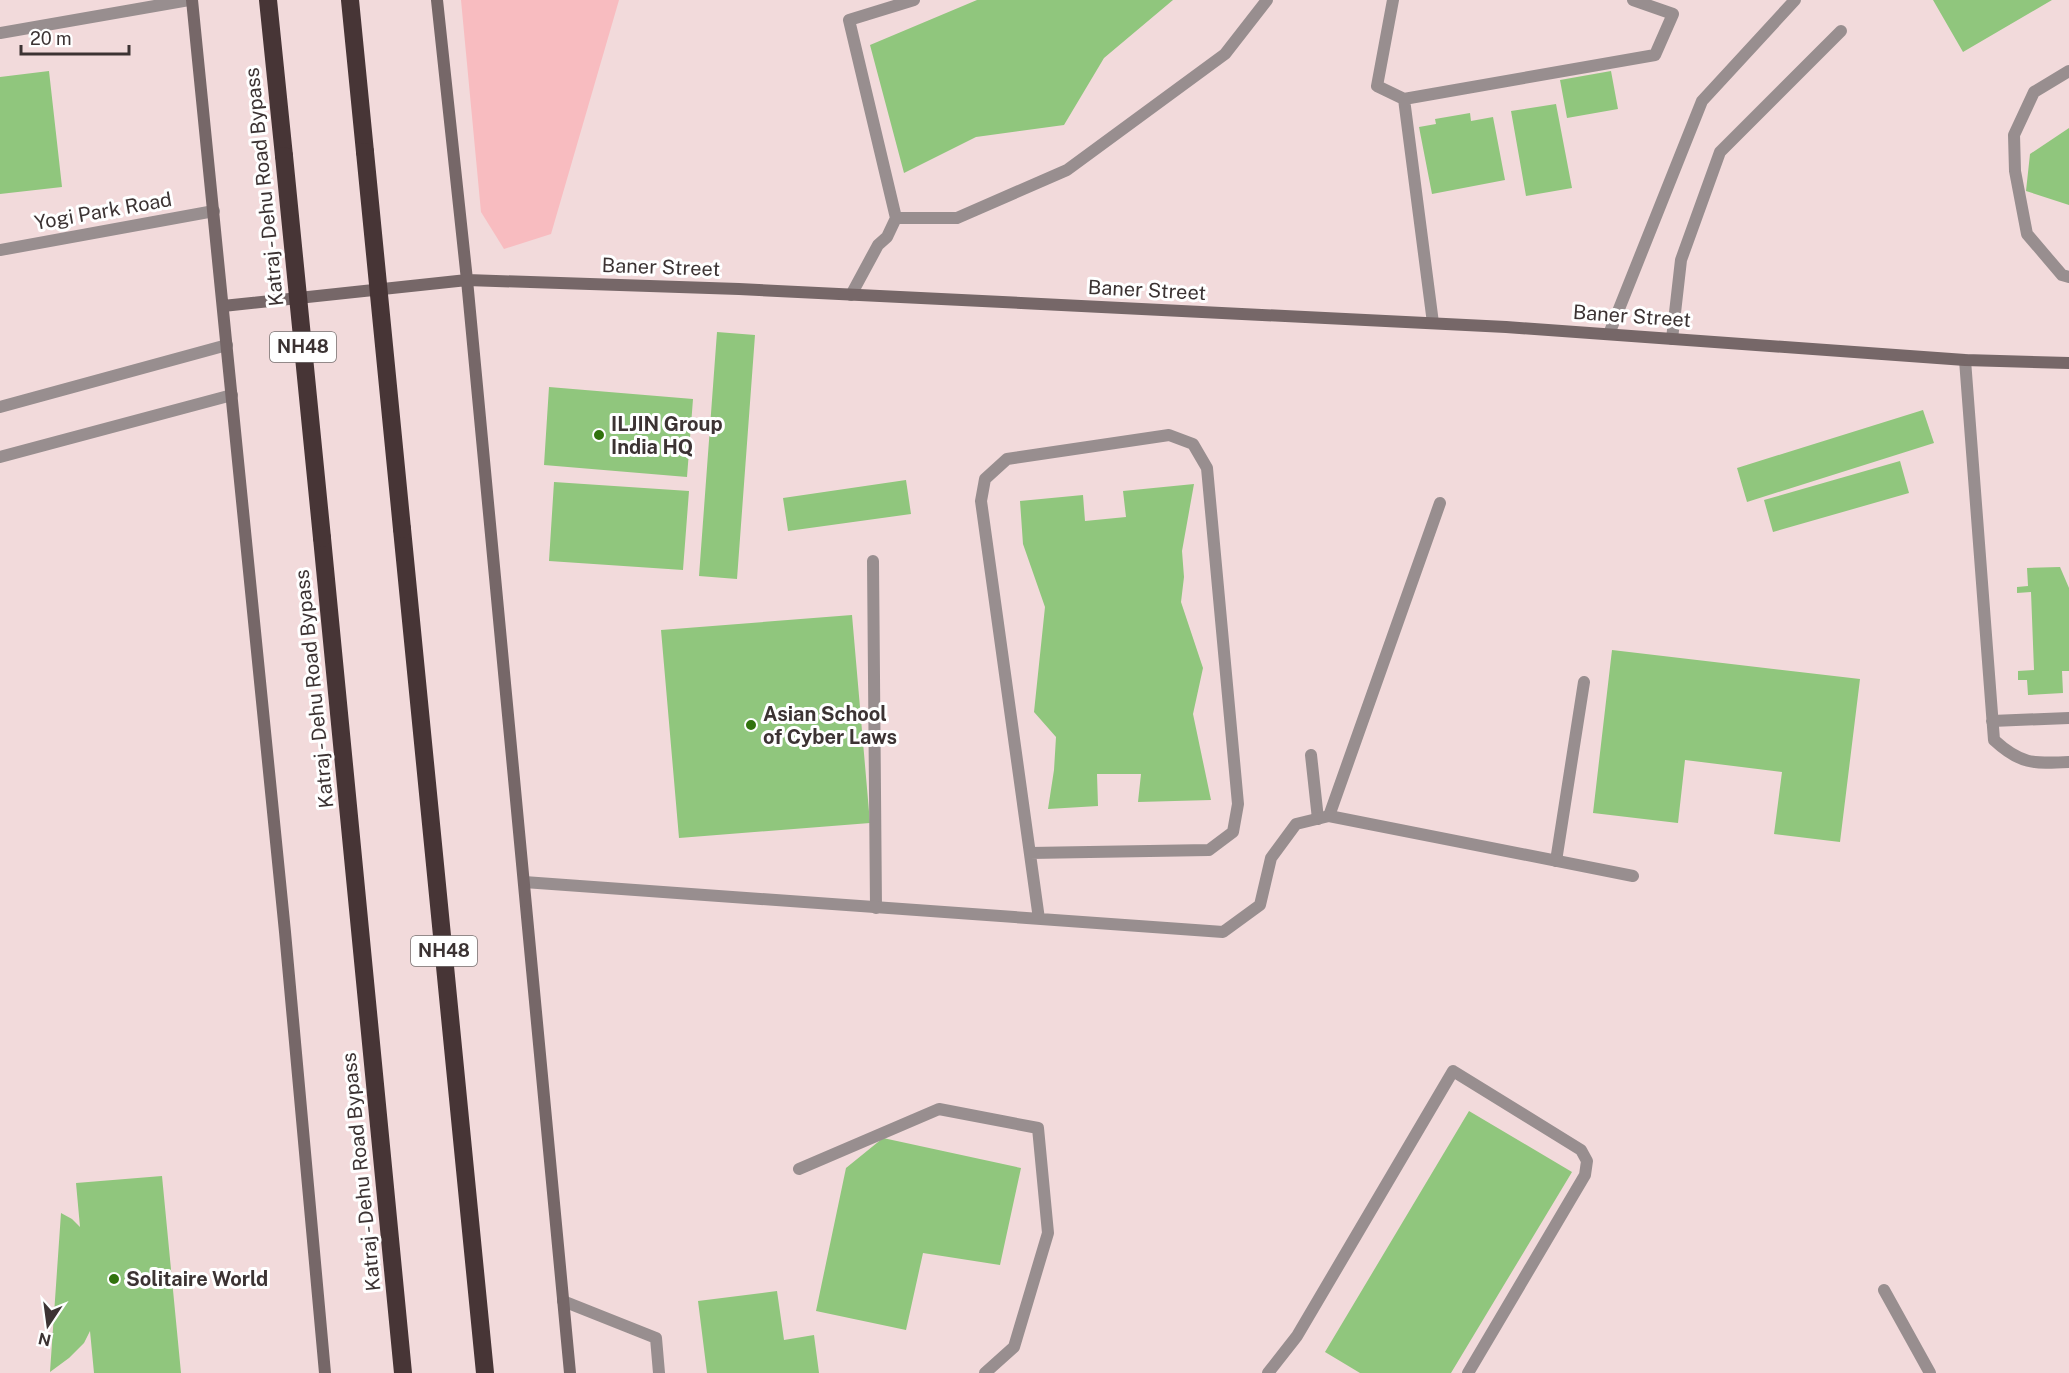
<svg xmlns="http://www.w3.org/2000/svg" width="2069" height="1373" viewBox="0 0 2069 1373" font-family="'Public Sans',sans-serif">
<rect width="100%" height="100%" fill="#f2dadb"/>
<!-- green -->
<path fill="#f8bcc0" d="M 461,0 L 619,0 L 551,234 L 504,249 L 481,212 Z"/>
<!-- building -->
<path fill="#90c67d" d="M 977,0 L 1173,0 L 1104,58 L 1064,125 L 976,137 L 904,173 L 870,45 Z
M 1933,0 L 2052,0 L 1963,52 Z
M 49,71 L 62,187 L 0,194 L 0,77 Z
M 1611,71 L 1618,109 L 1567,118 L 1560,80 Z
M 1556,104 L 1572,188 L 1526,196 L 1511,111 Z
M 1470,113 L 1471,121 L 1493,117 L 1505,180 L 1432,194 L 1419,127 L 1436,124 L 1435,119 Z
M 2069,128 L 2069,205 L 2026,191 L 2030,154 Z
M 717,332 L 755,335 L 737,579 L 699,576 Z
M 549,387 L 693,399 L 687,477 L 544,465 Z
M 1923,410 L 1934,443 L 1747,502 L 1737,468 Z
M 1900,461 L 1909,493 L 1773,532 L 1764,500 Z
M 906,480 L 911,514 L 788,531 L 783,498 Z
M 554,482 L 689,491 L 683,570 L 549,561 Z
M 1194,484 L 1182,551 L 1184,577 L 1181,602 L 1203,668 L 1193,714 L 1211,800 L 1138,802 L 1141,774 L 1097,774 L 1098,806 L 1048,809 L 1054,770 L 1056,737 L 1034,712 L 1045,607 L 1023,544 L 1020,501 L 1083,495 L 1085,521 L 1126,517 L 1123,491 Z
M 2060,567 L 2069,588 L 2069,671 L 2062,671 L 2063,693 L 2028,695 L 2027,680 L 2018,680 L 2018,671 L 2034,670 L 2031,592 L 2017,593 L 2017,587 L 2028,586 L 2027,568 Z
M 852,615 L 870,823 L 679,838 L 661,630 Z
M 1612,650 L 1860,679 L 1840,842 L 1774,834 L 1782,772 L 1685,760 L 1678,823 L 1593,813 Z
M 1469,1111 L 1572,1172 L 1451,1373 L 1360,1373 L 1325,1352 Z
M 883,1138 L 1021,1168 L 1000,1265 L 923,1253 L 906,1330 L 816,1311 L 846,1168 Z
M 162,1176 L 181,1373 L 94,1373 L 90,1331 L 84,1343 L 69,1358 L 50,1372 L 61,1213 L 72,1219 L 80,1227 L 76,1183 Z
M 777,1291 L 784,1340 L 814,1335 L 819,1373 L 707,1373 L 698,1301 Z"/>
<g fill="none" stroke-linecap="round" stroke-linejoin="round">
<!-- lane -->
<path stroke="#988e8f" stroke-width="12" d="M 0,33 L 189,0
M 2069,71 L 2034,92 L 2014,135 L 2015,171 L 2027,234 L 2062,275 L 2069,277
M 1609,334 L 1702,101 L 1795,0
M 1672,339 L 1681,260 L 1720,152 L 1841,31
M 873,561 L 876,908
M 1311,755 L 1318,819
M 1329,816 L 1440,503
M 1556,861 L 1584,682
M 799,1169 L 939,1109 L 1038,1128 L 1048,1233 L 1014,1347 L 985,1373
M 563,1301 L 656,1338 L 659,1373"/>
<!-- street -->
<path stroke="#988e8f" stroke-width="12" d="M 1393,0 L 1377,86 L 1404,99 L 1655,55 L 1673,14 L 1633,0
M 1404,99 L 1433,323
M 896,218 L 957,218 L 1067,170 L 1225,54 L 1267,0
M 0,250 L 214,211
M 851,295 L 878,245 L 887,237 L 896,218 L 849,20 L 914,0
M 1965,360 L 1994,740 C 2020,764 2033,764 2069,762
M 0,407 L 227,345
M 0,457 L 232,395
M 1992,721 L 2069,718
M 1030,853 L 1209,850 L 1233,832 L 1238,804 L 1207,468 L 1193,444 L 1169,435 L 1007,459 L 985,479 L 981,501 L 1039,919
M 524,882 L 1223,932 L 1260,905 L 1271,858 L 1296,824 L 1329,816 L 1633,876
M 1884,1290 L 1930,1373
M 1268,1373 L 1297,1336 L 1453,1071 L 1581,1150 L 1587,1161 L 1585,1175 L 1468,1373"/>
<!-- secondary -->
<path stroke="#766768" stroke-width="12" d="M 192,0 L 285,932 L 325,1373
M 437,0 L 467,280 L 570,1373
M 223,306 L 467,280 L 739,289 L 1506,327 L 1965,360 L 2069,363"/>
<!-- highway -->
<path stroke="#473536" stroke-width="18" d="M 268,0 L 284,156
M 350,0 L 365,152
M 402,529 L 485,1373
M 322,538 L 403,1373"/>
<!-- highway-bridge -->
<path stroke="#473536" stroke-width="18" d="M 365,152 L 402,529
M 284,156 L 322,538"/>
</g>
<!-- markers -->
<g fill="#31720d" stroke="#fff" stroke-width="2">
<circle cx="599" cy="435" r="6"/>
<circle cx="751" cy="725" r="6"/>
<circle cx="114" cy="1279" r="6"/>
</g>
<g text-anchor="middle" stroke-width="6" stroke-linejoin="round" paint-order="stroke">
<!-- shield labels -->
<g fill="#fff" stroke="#767070" stroke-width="1.5">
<rect x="270" y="332" width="66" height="30" rx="4.5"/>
<rect x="411" y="936" width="66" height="30" rx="4.5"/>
</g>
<g font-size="18" font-weight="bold" fill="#3c3333">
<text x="303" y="353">NH48</text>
<text x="444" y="957">NH48</text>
</g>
<!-- street labels -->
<g font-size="20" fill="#3c3333" stroke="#fff">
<text transform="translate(264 187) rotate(-96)" y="7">Katraj - Dehu Road Bypass</text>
<text transform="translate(103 211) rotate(-10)" y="7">Yogi Park Road</text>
<text transform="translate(661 267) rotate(2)" y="7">Baner Street</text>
<text transform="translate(1147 290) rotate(3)" y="7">Baner Street</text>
<text transform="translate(1632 316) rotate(4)" y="7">Baner Street</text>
<text transform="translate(314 689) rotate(-96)" y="7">Katraj - Dehu Road Bypass</text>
<text transform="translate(361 1172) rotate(-96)" y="7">Katraj - Dehu Road Bypass</text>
</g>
<!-- poi labels -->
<g font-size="20" font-weight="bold" fill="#3c3333" stroke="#fff" text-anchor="start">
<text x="611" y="431">ILJIN Group<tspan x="611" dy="23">India HQ</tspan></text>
<text x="763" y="721">Asian School<tspan x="763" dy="23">of Cyber Laws</tspan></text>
<text x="126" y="1286">Solitaire World</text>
</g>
</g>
<!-- north arrow -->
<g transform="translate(48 1325) rotate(193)" stroke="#ffffff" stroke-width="4.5" paint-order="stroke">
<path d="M0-4.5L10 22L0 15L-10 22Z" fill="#3c3333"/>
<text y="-9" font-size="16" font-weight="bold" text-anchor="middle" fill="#3c3333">N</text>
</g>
<!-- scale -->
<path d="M21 45v9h108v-9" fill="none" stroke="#3c3333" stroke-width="3"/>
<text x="30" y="45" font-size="18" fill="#3c3333" stroke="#ffffff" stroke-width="4.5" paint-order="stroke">20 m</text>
</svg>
